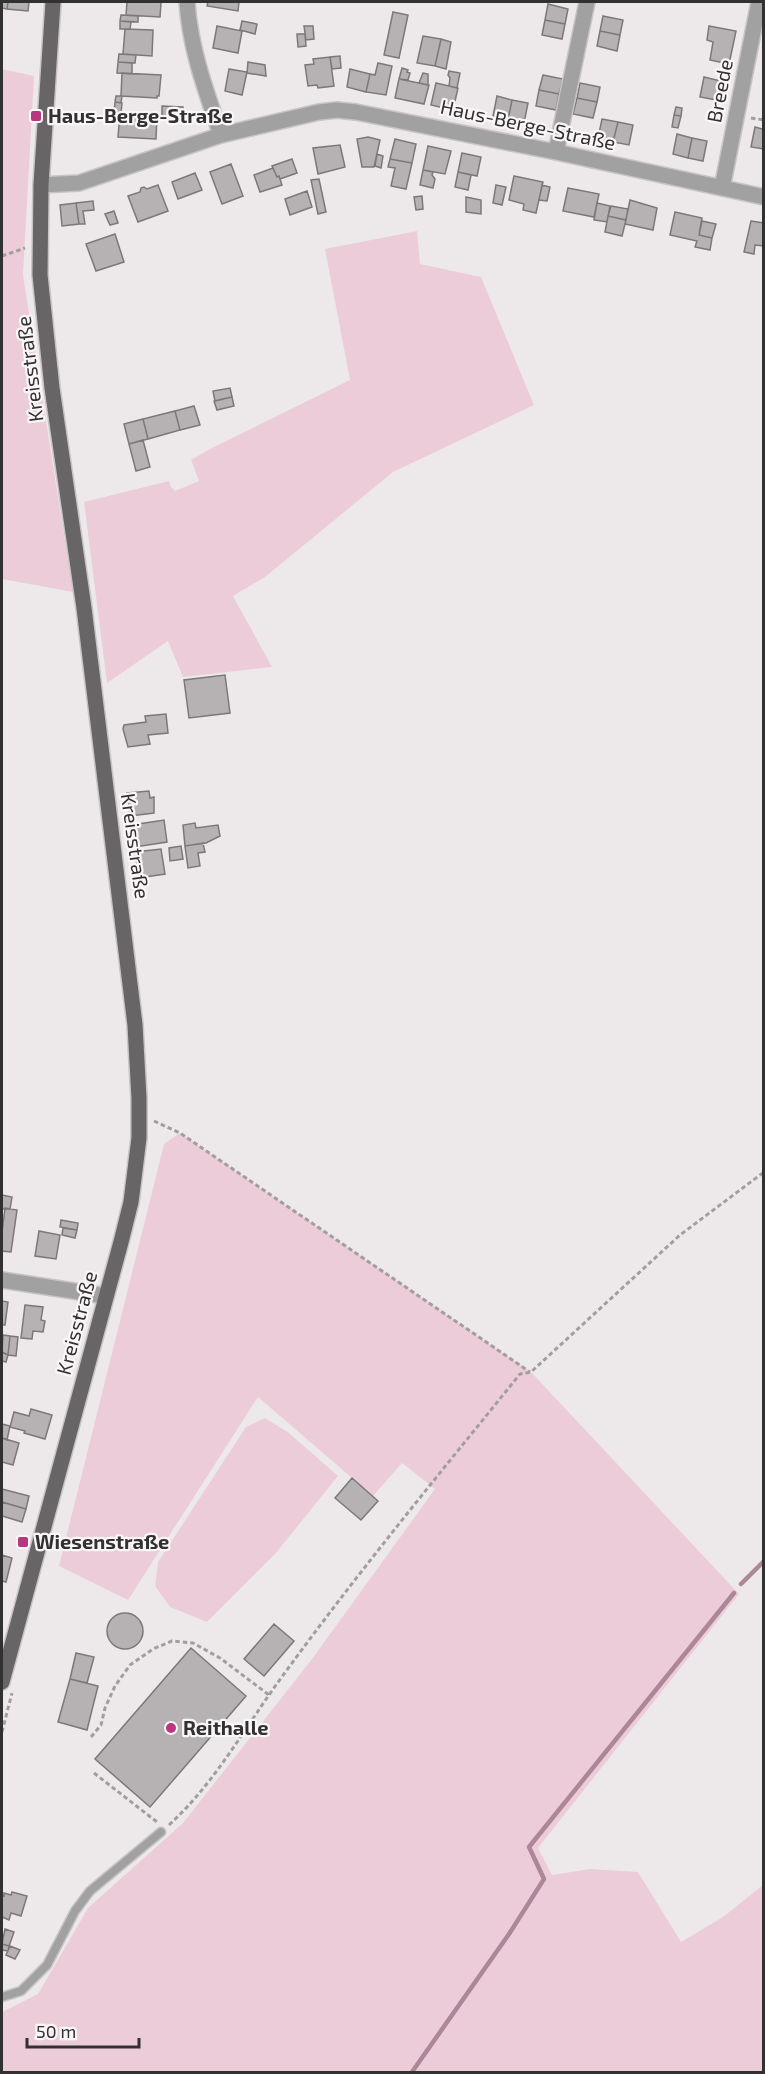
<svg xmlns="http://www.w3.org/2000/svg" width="765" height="2074" viewBox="0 0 765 2074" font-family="'Exo 2',sans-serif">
<rect width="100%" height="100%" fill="#ede9ea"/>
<!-- green -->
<path fill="#edccda" d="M 2,69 L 34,76 L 23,275 L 73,592 L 2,579 Z
M 417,231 L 420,264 L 481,277 L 534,405 L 393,472 L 265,577 L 233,596 L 272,667 L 183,677 L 168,641 L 107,683 L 84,502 L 169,481 L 171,487 L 175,491 L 199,481 L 191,460 L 208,450 L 350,380 L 325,249 Z
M 180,1133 L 531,1372 L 739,1594 L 538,1848 L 552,1875 L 590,1869 L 638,1872 L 681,1942 L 723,1917 L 763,1885 L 763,2072 L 2,2072 L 2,2012 L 38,1994 L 88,1908 L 183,1823 L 312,1659 L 435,1489 L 402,1463 L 373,1496 L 258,1397 L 128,1600 L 59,1566 L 164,1144 Z
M 265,1418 L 289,1433 L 338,1476 L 276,1553 L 207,1622 L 170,1607 L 155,1586 L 158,1562 L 246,1427 Z"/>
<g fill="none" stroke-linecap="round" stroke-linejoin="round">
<!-- stream -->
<path stroke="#ad8797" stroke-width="4.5" d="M 741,1584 L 764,1561
M 412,2072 L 509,1934 L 544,1879 L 529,1847 L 734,1593"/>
</g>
<!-- building -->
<path fill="#b6b2b3" stroke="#7c787a" stroke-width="1.5" d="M 2,2 L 8,2 L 7,9 L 2,8 Z
M 8,2 L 29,2 L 28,11 L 7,9 Z
M 127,2 L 161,2 L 160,17 L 126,15 Z
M 208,2 L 239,2 L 238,11 L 207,6 Z
M 548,4 L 568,9 L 565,24 L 545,20 Z
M 393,12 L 408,15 L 399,58 L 384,55 Z
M 121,15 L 138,16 L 138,22 L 120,21 Z
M 603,16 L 623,20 L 620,35 L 600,31 Z
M 545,20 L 565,24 L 562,39 L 542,35 Z
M 120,21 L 131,22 L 130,29 L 120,29 Z
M 242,21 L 257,24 L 255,34 L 240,30 Z
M 217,26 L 242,31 L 238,53 L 213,48 Z
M 304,26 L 313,26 L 314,39 L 306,40 Z
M 709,26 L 736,31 L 729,64 L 710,60 L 713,42 L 707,40 Z
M 125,29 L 153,30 L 152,56 L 123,54 Z
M 600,31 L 620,35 L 617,51 L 597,46 Z
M 297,34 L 305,34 L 306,46 L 298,47 Z
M 423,36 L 441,39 L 435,66 L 417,63 Z
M 441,39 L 451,42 L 446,69 L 435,66 Z
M 119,54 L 136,55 L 135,63 L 118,62 Z
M 340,56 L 341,68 L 332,69 L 330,57 Z
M 330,57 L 334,86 L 318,88 L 317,85 L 308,86 L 305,65 L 314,64 L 313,59 Z
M 118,62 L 132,63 L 132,74 L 117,73 Z
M 248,62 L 265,65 L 266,76 L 247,73 Z
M 378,63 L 392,66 L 386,95 L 366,92 L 370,74 L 375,75 Z
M 402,68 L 408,70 L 407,72 L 410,73 L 408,80 L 399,79 Z
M 229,69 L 247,72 L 242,95 L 225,91 Z
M 350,69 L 370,74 L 366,92 L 347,87 Z
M 449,71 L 460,73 L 457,88 L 449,86 L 450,78 L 448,75 Z
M 122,73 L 161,75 L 159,96 L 157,96 L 157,98 L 121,96 Z
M 423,73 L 428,74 L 428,85 L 419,83 Z
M 543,75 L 563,79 L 559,94 L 539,90 Z
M 704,77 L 725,82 L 722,101 L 700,97 Z
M 399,79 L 429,85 L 424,104 L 395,98 Z
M 436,83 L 458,88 L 453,110 L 431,105 Z
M 580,83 L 600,87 L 597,102 L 577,98 Z
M 539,90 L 559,94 L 556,110 L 536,106 Z
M 116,96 L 122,96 L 121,103 L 115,102 Z
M 497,96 L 512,100 L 508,120 L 493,116 Z
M 577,98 L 597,102 L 593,118 L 573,114 Z
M 512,100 L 528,103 L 524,123 L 508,120 Z
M 115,102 L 122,103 L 121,113 L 114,113 Z
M 162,106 L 183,107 L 182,121 L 162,119 Z
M 676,107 L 682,108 L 681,116 L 674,115 Z
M 120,113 L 157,115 L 156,139 L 118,137 Z
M 674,115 L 681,116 L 678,128 L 672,127 Z
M 602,119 L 618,122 L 613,142 L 598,138 Z
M 618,122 L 633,125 L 629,145 L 613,142 Z
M 755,127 L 762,129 L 764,127 L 764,149 L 751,147 Z
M 677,134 L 692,138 L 688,158 L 673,154 Z
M 368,137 L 380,140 L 374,167 L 362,167 L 357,139 Z
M 692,138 L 707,141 L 703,161 L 688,158 Z
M 395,139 L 416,144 L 412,163 L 390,159 Z
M 340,145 L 345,167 L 318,174 L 313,148 Z
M 428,146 L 451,151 L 445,174 L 423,170 Z
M 462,153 L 481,157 L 477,176 L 458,172 Z
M 377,154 L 383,156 L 381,168 L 375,166 Z
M 292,159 L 297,173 L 280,179 L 279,176 L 277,177 L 272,166 Z
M 390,159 L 412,163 L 406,189 L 391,186 L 395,168 L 388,167 Z
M 231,164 L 243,196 L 222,204 L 210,172 Z
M 273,168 L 277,177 L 279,176 L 282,185 L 260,192 L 254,175 Z
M 423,170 L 433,172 L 432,175 L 435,179 L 433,188 L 420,185 Z
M 458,172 L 471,175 L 468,190 L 455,187 Z
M 195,173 L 202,190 L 178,199 L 172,182 Z
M 514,176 L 543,182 L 536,213 L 523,210 L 524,204 L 509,200 Z
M 319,179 L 326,212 L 318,214 L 311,180 Z
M 158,185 L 168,211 L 138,222 L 128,196 L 140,192 L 141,188 L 144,187 L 147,189 Z
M 496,185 L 506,187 L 502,205 L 493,203 Z
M 542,185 L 550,187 L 547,201 L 539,200 Z
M 568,188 L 599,194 L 594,217 L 563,211 Z
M 307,191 L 312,207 L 290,215 L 285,199 Z
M 422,196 L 423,209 L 416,210 L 414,197 Z
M 466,197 L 481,200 L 481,214 L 466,212 Z
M 630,200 L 657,208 L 653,230 L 625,224 Z
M 93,201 L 94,210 L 83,211 L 85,224 L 79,224 L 76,203 Z
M 76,203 L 79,224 L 62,226 L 60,205 Z
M 597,203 L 610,206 L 607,222 L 594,220 Z
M 611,206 L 628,209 L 626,220 L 608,216 Z
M 114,211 L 118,223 L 110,225 L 105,214 Z
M 675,212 L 702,218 L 699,235 L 712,238 L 710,250 L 695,247 L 697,241 L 670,235 Z
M 608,216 L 626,220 L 622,236 L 605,232 Z
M 702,221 L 716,224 L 712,238 L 699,235 Z
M 751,221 L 764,223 L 764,246 L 755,245 L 754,254 L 744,252 Z
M 115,234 L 124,262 L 96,271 L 86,244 Z
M 230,388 L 232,397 L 215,401 L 213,391 Z
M 232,397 L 234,406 L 217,410 L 214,401 Z
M 194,406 L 200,425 L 180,430 L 175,411 Z
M 175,411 L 180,430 L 148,439 L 143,419 Z
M 143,419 L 148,439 L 129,444 L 124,424 Z
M 143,440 L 150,467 L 136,471 L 129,444 Z
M 225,675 L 230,713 L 189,718 L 184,680 Z
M 166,714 L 168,733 L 148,735 L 150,744 L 128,747 L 123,729 L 124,725 L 146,722 L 145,716 Z
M 149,791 L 150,798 L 154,797 L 154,813 L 130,816 L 127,793 Z
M 164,820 L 167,842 L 135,847 L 132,825 Z
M 195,823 L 196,828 L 218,825 L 220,836 L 206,843 L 185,846 L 183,825 Z
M 203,843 L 205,852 L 198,853 L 200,866 L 188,868 L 185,846 Z
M 181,846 L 183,859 L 170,861 L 169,848 Z
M 161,849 L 165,874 L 139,878 L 135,852 Z
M 2,1195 L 12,1197 L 10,1209 L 2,1209 Z
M 5,1208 L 17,1210 L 11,1252 L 2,1251 L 2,1232 Z
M 61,1220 L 78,1223 L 77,1230 L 60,1227 Z
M 63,1228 L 77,1230 L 75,1238 L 62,1235 Z
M 39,1231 L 60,1235 L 56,1259 L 35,1256 Z
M 2,1301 L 8,1302 L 5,1325 L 2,1325 Z
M 25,1305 L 43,1307 L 41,1320 L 45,1321 L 43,1332 L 33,1331 L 32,1339 L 21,1338 Z
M 3,1335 L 10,1336 L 8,1355 L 2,1352 Z
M 10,1336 L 18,1337 L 16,1356 L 8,1355 Z
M 2,1352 L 8,1355 L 6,1362 L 2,1361 Z
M 31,1409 L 52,1415 L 45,1439 L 24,1433 L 25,1431 L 10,1427 L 14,1412 L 29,1416 Z
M 2,1424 L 10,1426 L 7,1440 L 2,1438 Z
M 2,1438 L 19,1443 L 13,1465 L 2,1462 Z
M 352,1478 L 378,1501 L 361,1520 L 335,1498 Z
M 2,1489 L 29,1496 L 26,1509 L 2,1502 Z
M 2,1502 L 26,1509 L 22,1522 L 2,1516 Z
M 2,1555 L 12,1558 L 6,1582 L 2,1581 Z
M107 1631a18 18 0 1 1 36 0a18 18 0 1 1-36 0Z
M 274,1624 L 294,1641 L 264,1676 L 244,1659 Z
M 191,1648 L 246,1696 L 150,1807 L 95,1759 Z
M 76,1653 L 94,1657 L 87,1683 L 70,1679 Z
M 70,1679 L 98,1686 L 87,1730 L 58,1722 Z
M 12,1892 L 27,1896 L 21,1916 L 11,1913 L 9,1920 L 2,1917 L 2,1895 L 4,1896 L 4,1893 L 11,1895 Z
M 5,1929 L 14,1932 L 9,1946 L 2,1944 Z
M 2,1944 L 9,1946 L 8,1951 L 2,1950 Z
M 10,1946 L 20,1950 L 15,1959 L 6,1955 Z"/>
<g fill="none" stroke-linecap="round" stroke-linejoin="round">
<defs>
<path id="service" d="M 2,1997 L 21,1991 L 47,1965 L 75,1911 L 90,1891 L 161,1832"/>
<path id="minor" d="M 187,2 C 190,48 206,92 221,135
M 556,152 L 587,2
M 41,185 L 79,183 L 221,135 L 319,112 L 337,110 L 356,112 L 556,152 L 764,197
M 722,188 L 759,2
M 2,1280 L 106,1296"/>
<path id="primary" d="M 2,1682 L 121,1242 L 131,1202 L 139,1138 L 139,1098 L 135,1025 L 84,608 L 52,388 L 40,275 L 41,185 L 53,2"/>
</defs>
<!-- service casing -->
<use href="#service" stroke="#c8c4c5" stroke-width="11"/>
<!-- minor casing -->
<use href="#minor" stroke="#c8c4c5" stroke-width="18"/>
<!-- primary casing -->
<use href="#primary" stroke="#c8c4c5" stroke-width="18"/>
<!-- path -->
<path stroke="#a09e9e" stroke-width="3" stroke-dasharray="4.5 3" stroke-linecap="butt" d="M 751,118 L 764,120
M 2,256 L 25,248
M 154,1121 L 180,1133 L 530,1372
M 2,1732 L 12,1693
M 91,1737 L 101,1725 L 105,1708 L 115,1686 L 130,1665 L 153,1649 L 172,1641 L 193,1643 L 220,1658 L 269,1695
M 94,1773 L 157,1822
M 169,1825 C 217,1781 246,1725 284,1674 C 359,1571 440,1473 520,1374 L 531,1372 L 680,1235 L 764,1172"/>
<!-- service -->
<use href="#service" stroke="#a2a1a1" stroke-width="8"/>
<!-- minor -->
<use href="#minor" stroke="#a2a1a1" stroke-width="15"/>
<!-- primary -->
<use href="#primary" stroke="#686566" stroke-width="15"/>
</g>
<!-- markers -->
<g fill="#b9377f" stroke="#faf6f8" stroke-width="2">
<rect x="30" y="110" width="12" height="12" rx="3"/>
<rect x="17" y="1536" width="12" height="12" rx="3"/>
<circle cx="171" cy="1728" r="6"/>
</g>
<g text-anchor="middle" stroke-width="4.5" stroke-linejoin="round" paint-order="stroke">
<!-- street labels -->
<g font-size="20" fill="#323131" stroke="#faf6f8">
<text transform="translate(720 91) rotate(-79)" y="7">Breede</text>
<text transform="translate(528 125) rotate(12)" y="7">Haus-Berge-Straße</text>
<text transform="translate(30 369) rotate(-97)" y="7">Kreisstraße</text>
<text transform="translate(135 846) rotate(82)" y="7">Kreisstraße</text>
<text transform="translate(77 1323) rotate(-75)" y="7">Kreisstraße</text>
</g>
<!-- poi labels -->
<g font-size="20" font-weight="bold" fill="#323131" stroke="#faf6f8" text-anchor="start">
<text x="48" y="123">Haus-Berge-Straße</text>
<text x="35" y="1549">Wiesenstraße</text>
<text x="183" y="1735">Reithalle</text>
</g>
</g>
<!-- border -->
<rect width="765" height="2074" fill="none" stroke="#323131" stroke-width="6"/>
<!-- scale -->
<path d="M27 2038v9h112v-9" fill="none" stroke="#323131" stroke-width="3"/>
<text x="36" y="2038" font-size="18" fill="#323131" stroke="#faf6f8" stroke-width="4.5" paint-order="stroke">50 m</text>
</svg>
